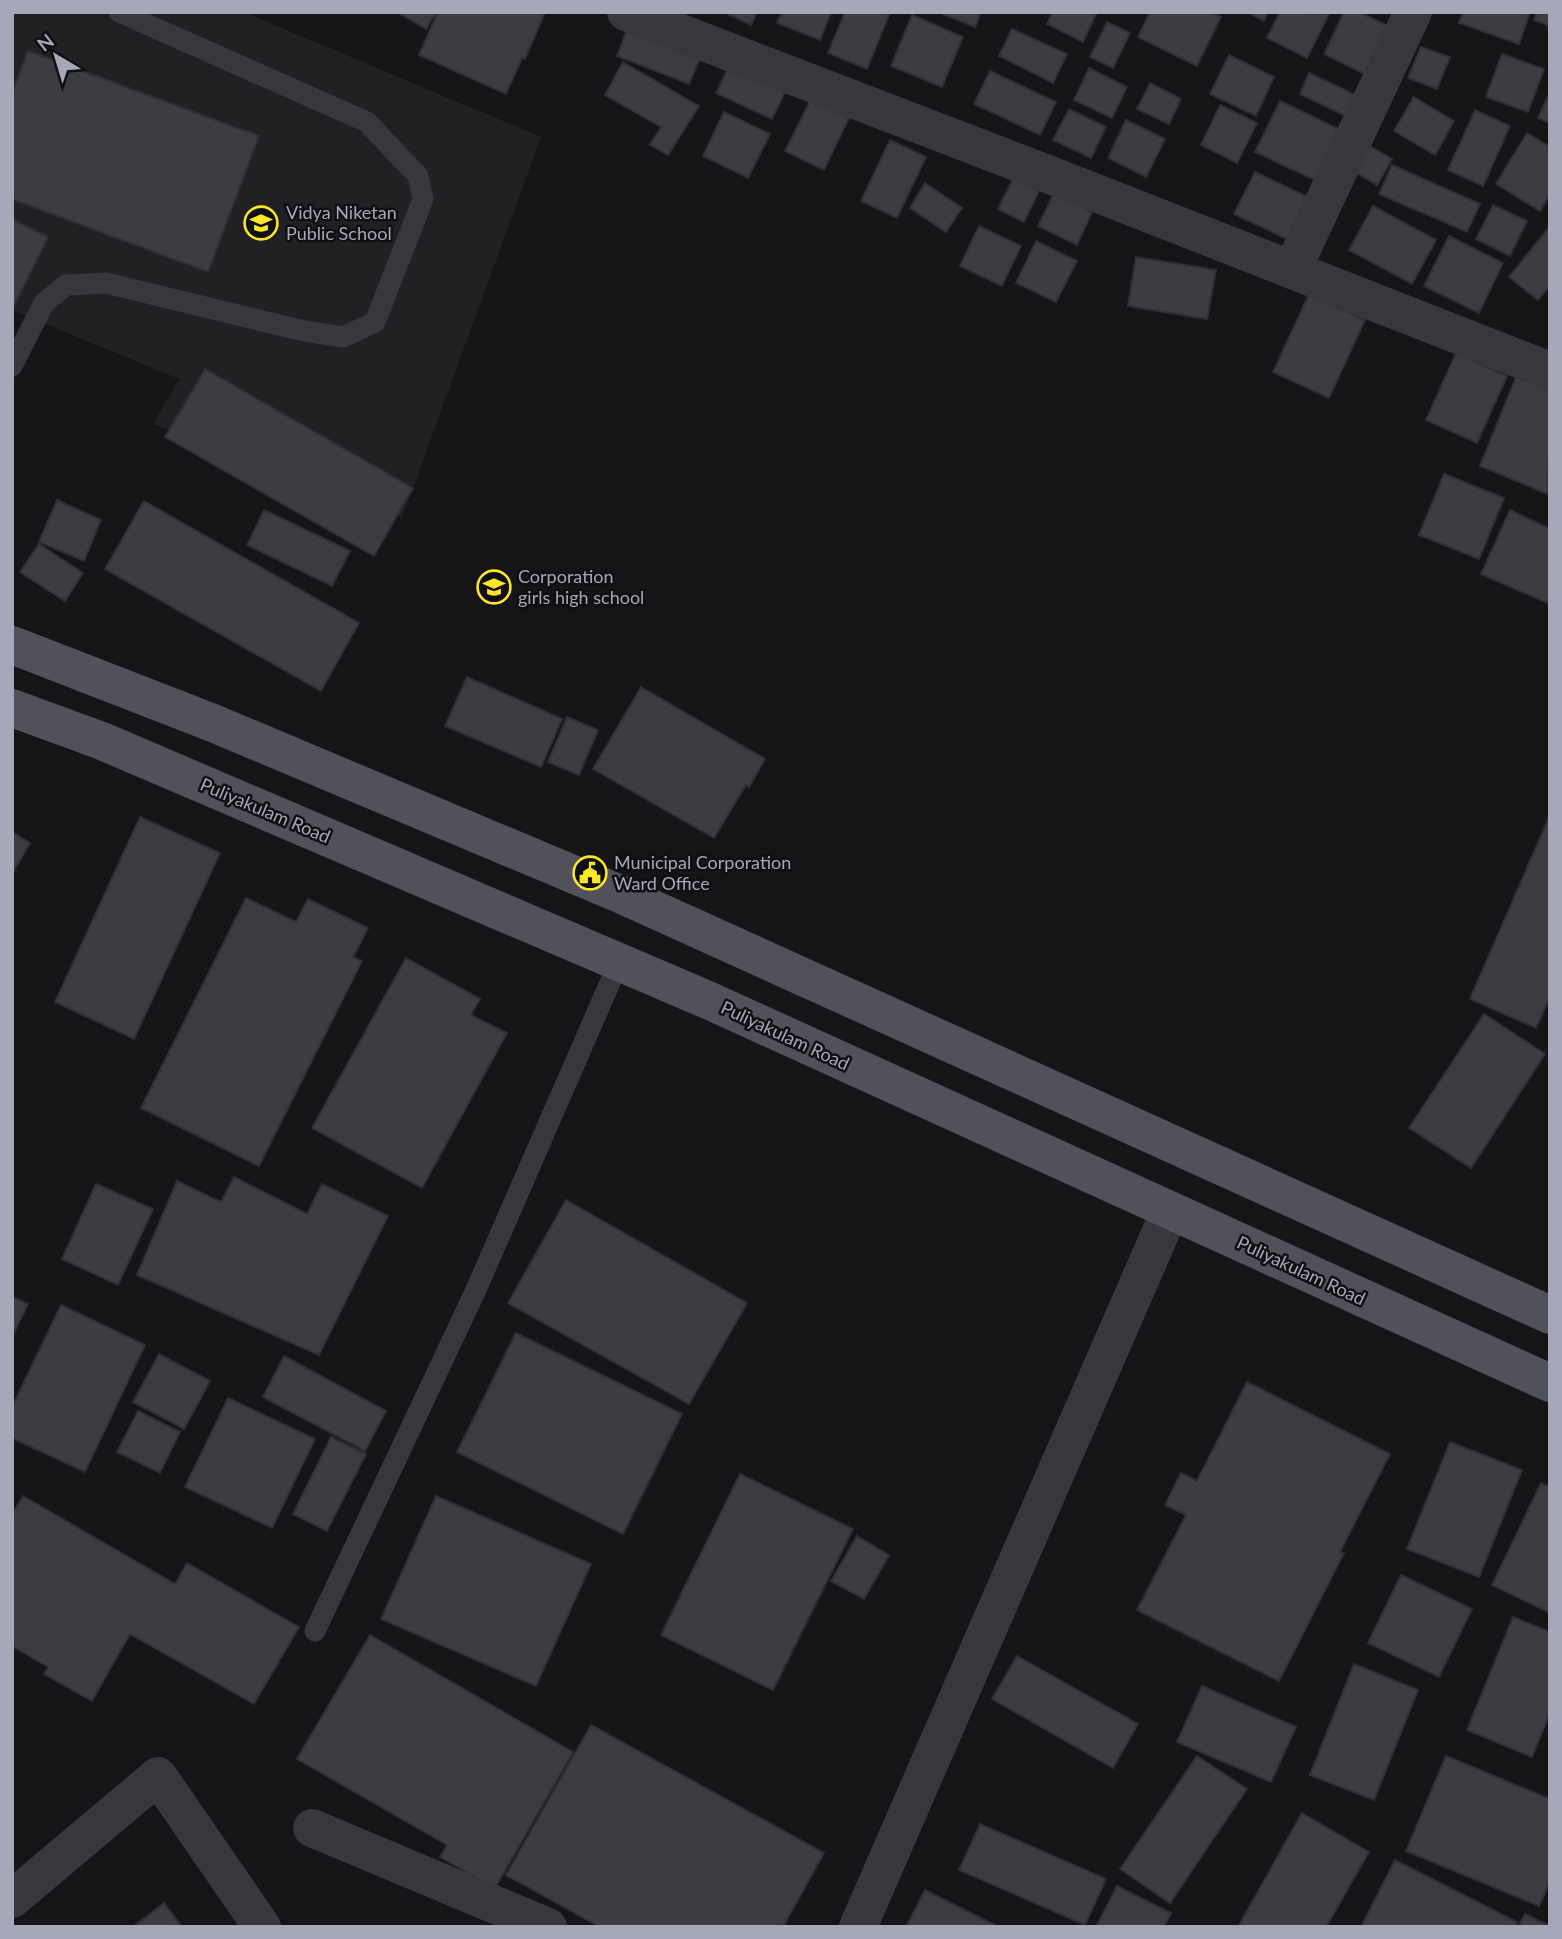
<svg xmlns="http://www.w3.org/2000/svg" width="1562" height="1939" viewBox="0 0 1562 1939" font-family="Lato,sans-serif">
<rect width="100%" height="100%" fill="#151517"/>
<!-- built -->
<path fill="#212124" d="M 12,12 L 244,12 L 541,137 L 402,518 L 153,424 L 179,379 L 12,310 Z"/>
<!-- building -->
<path fill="#3c3c42" stroke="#302f33" stroke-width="2" d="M 397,12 L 436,12 L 426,29 Z
M 438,12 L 545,12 L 525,59 L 522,58 L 506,94 L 419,55 Z
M 724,12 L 757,12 L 751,25 Z
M 782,12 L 831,12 L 820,40 L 777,23 Z
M 845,12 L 884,12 L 889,15 L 867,69 L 828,53 Z
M 938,12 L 981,12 L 975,27 Z
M 1053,12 L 1097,12 L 1083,42 L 1047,24 Z
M 1150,12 L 1211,12 L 1221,17 L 1197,66 L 1138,37 Z
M 1247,12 L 1268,12 L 1264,21 Z
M 1280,12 L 1329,14 L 1307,58 L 1267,38 Z
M 1344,12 L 1359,12 L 1394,29 L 1371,77 L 1324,54 Z
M 1463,12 L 1530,12 L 1519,44 L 1459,23 Z
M 1537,12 L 1550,12 L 1550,26 L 1534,20 Z
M 912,15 L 963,37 L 942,87 L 891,66 Z
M 632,16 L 705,46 L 689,84 L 617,56 Z
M 1107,22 L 1130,33 L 1113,68 L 1090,57 Z
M 1012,29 L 1067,54 L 1053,83 L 999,56 Z
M 1421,47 L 1450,57 L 1437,89 L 1408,78 Z
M 28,51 L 259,136 L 208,272 L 12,199 L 12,93 Z
M 1502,54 L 1544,69 L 1528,112 L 1486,97 Z
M 1229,55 L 1274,77 L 1256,116 L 1210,94 Z
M 732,60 L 788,86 L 772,119 L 716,93 Z
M 623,62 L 699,106 L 668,155 L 650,145 L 661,127 L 605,95 Z
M 1089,68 L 1127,87 L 1112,118 L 1074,100 Z
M 990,71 L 1056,102 L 1040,135 L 974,104 Z
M 1309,73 L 1364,99 L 1354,120 L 1300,94 Z
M 1150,83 L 1181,99 L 1169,124 L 1137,109 Z
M 1550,92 L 1550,123 L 1538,118 Z
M 1414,97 L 1454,121 L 1435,155 L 1394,131 Z
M 811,99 L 849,118 L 824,170 L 785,151 Z
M 1280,101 L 1343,131 L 1319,182 L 1255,152 Z
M 1220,105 L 1257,123 L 1237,163 L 1201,145 Z
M 1069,109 L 1106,127 L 1091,158 L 1053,140 Z
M 1475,110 L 1510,126 L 1483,186 L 1448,170 Z
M 724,112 L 770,134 L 748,178 L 703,156 Z
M 1126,120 L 1165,139 L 1146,177 L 1108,158 Z
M 1527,133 L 1550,147 L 1550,194 L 1540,211 L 1496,184 Z
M 890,140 L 926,157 L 897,218 L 861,201 Z
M 1363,142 L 1392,159 L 1377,185 L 1347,167 Z
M 1392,165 L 1480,204 L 1467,232 L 1379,194 Z
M 1255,172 L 1310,198 L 1289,240 L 1234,214 Z
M 1014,177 L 1040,189 L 1024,222 L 998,209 Z
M 925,183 L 962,208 L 946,232 L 910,208 Z
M 1054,193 L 1092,212 L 1077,245 L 1038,226 Z
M 1493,205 L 1527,221 L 1510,256 L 1476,239 Z
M 1373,206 L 1436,240 L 1412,284 L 1349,250 Z
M 12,219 L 48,237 L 12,310 Z
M 979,226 L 1021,246 L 1002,286 L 960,266 Z
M 1550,226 L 1550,285 L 1538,300 L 1509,277 Z
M 1449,236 L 1503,263 L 1479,313 L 1424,286 Z
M 1036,241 L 1077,261 L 1056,302 L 1016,283 Z
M 1136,257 L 1216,270 L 1207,319 L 1128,306 Z
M 1309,294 L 1365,320 L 1329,398 L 1273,372 Z
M 1456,353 L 1507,376 L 1477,443 L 1426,420 Z
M 205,369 L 413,488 L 374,556 L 165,437 Z
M 1516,377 L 1550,390 L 1548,494 L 1480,466 Z
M 1444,474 L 1504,498 L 1479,559 L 1419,535 Z
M 57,500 L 101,520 L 84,561 L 39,542 Z
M 144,501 L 359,623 L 321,691 L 105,569 Z
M 264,510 L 350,551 L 332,586 L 247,545 Z
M 1510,510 L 1550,529 L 1550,604 L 1481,574 Z
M 39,544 L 83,573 L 65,601 L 20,572 Z
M 467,677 L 562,719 L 541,767 L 445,726 Z
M 641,687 L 765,759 L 749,787 L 746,785 L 714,838 L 593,769 Z
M 567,717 L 598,730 L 579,775 L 548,762 Z
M 1550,815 L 1550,997 L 1536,1028 L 1470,999 Z
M 140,817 L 220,853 L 134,1039 L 55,1002 Z
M 12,832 L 30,843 L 12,874 Z
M 246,898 L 296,922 L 308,899 L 368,928 L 353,957 L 362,961 L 259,1166 L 141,1108 Z
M 406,958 L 480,999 L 471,1015 L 507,1033 L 422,1188 L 312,1128 Z
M 1484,1014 L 1545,1054 L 1471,1168 L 1409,1128 Z
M 234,1177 L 307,1214 L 322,1184 L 388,1216 L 319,1355 L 137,1275 L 177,1181 L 221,1202 Z
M 96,1184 L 153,1209 L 118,1285 L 62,1259 Z
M 566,1200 L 747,1303 L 689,1404 L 508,1303 Z
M 12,1297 L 28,1304 L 12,1337 Z
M 61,1305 L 145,1345 L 85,1472 L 12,1438 L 12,1407 Z
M 516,1333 L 682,1414 L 623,1534 L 457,1452 Z
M 159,1354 L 210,1381 L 184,1429 L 133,1402 Z
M 284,1356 L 386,1411 L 365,1451 L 263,1397 Z
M 1247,1382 L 1390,1454 L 1340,1552 L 1344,1553 L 1279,1681 L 1137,1610 L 1186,1515 L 1165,1505 L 1181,1473 L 1197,1481 Z
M 228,1398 L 315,1439 L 272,1528 L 185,1487 Z
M 138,1411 L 180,1432 L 160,1473 L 117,1452 Z
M 331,1437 L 366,1454 L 327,1531 L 293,1514 Z
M 1450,1442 L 1522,1470 L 1479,1577 L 1407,1549 Z
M 740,1474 L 853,1529 L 773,1690 L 661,1635 Z
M 1541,1483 L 1550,1487 L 1550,1613 L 1492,1585 Z
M 23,1496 L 175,1584 L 187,1563 L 299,1627 L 254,1704 L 130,1634 L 92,1701 L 44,1674 L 48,1667 L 12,1646 L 12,1514 Z
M 436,1496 L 591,1564 L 536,1686 L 381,1619 Z
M 857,1536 L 889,1555 L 864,1599 L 831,1581 Z
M 1401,1575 L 1472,1609 L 1439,1677 L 1368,1643 Z
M 1513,1617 L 1550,1632 L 1550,1713 L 1532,1757 L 1467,1730 Z
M 370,1635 L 573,1752 L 495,1888 L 440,1857 L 447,1845 L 297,1759 Z
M 1017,1656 L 1138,1724 L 1113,1768 L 992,1699 Z
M 1354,1664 L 1418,1690 L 1374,1800 L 1310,1775 Z
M 1202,1686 L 1296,1727 L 1271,1782 L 1177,1742 Z
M 591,1725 L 824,1853 L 783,1927 L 600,1927 L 506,1875 Z
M 1197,1756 L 1247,1789 L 1170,1903 L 1120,1869 Z
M 1446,1756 L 1550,1799 L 1550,1881 L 1539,1906 L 1406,1851 Z
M 1302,1813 L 1369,1852 L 1326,1927 L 1238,1927 Z
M 980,1824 L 1106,1879 L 1085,1925 L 959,1870 Z
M 1395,1860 L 1517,1922 L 1515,1927 L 1361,1927 Z
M 1117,1886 L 1171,1913 L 1164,1927 L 1096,1927 Z
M 925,1890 L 999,1927 L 906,1927 Z
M 164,1903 L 182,1927 L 133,1927 Z
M 1525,1914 L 1550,1926 L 1550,1927 L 1518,1927 Z"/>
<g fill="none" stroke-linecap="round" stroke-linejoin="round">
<!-- service -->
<path stroke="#38373e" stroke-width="21" d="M 12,366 L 44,303 L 66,285 L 106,283 L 304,331 L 343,337 L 375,322 L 423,199 L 418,176 L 367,122 L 119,12
M 315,1631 L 475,1292 L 619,962"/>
<!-- minor -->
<path stroke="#38373e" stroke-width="38" d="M 626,12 L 1045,173 L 1550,371
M 1292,270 L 1413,12
M 312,1828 L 548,1927
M 12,1899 L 158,1776 L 262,1927
M 858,1927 L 1170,1211"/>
<!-- primary -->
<path stroke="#51515b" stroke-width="38" d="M 12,645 L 213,723 L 620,894 L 1550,1315
M 12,708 L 102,741 L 710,1001 L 1550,1383"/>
</g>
<!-- icons -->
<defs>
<symbol id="school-ring" viewBox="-11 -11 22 22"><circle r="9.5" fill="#101012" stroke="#fde726" stroke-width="1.5"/><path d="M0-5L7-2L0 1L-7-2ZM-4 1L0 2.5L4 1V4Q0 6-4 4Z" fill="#fde726"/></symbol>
<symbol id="civic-ring" viewBox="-11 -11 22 22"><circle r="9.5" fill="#101012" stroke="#fde726" stroke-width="1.5"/><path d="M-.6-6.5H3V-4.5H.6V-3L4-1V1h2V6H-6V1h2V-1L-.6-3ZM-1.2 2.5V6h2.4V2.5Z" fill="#fde726"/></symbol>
</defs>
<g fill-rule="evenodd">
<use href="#school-ring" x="242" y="204" width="38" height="38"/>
<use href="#school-ring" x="475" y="568" width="38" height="38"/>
<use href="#civic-ring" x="571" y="854" width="38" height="38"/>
</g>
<g text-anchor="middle" stroke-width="5" stroke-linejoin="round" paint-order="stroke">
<!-- poi labels -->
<g font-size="18" fill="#a6a7b8" stroke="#101012" text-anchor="start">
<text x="286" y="219">Vidya Niketan<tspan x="286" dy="21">Public School</tspan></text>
<text x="518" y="583">Corporation<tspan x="518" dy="21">girls high school</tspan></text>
<text x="614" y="869">Municipal Corporation<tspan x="614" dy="21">Ward Office</tspan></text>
</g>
<!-- street labels -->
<g font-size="18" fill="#a6a7b8" stroke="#101012">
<text transform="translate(265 811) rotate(23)" y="6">Puliyakulam Road</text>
<text transform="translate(785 1036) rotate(25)" y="6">Puliyakulam Road</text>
<text transform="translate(1301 1271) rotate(25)" y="6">Puliyakulam Road</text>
</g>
</g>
<!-- border -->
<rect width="1562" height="1939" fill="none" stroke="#a6a7b8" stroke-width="28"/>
<!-- north arrow -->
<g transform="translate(56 56) rotate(322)" stroke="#101012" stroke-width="5" paint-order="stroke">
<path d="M0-5L12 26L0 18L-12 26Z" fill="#a6a7b8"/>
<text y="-10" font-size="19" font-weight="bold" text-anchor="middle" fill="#a6a7b8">N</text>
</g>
</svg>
